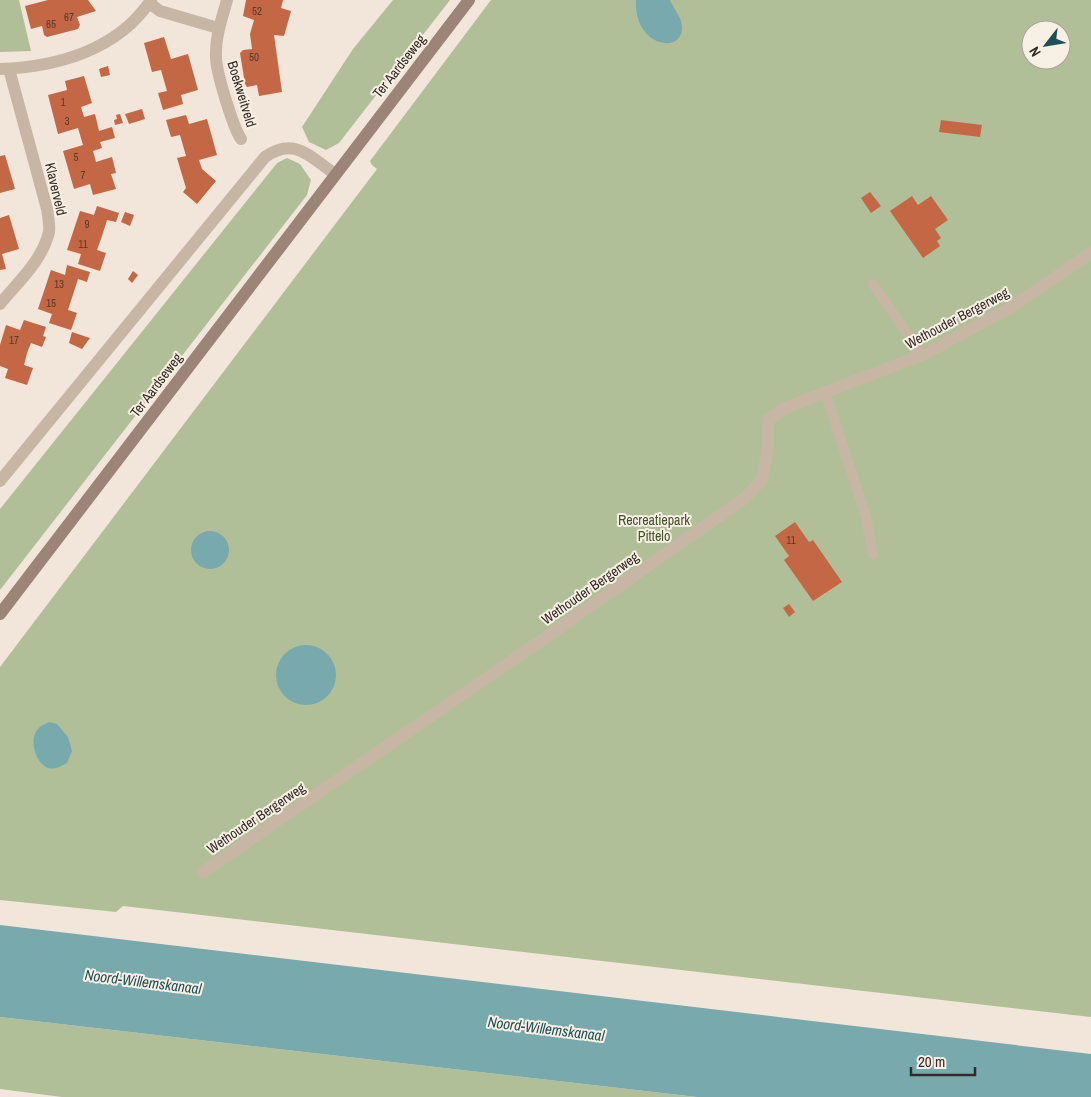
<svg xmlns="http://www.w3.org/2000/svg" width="1091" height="1097" viewBox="0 0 1091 1097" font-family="'Archivo Narrow',sans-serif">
<rect width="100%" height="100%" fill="#f1e6d9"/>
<!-- green -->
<path fill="#b1bf99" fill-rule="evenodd" d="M 0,0 L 19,0 L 31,51 L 0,52 Z
M 393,0 L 450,0 L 339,143 L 326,150 L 309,142 L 302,127 L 353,49 Z
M 491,0 L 1091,0 L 1091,1017 L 123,906 L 116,912 L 0,900 L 0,667 L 377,169 L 372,165 L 370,161 ZM 1031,30 L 1061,30 L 1061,60 L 1031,60 Z
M 287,158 L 300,164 L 311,180 L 307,195 L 0,590 L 0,509 L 277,163 Z
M 0,1017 L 697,1097 L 62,1097 L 0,1089 Z"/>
<!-- water -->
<path fill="#78a9ad" d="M 636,0 L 670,0 C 673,7 679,14 681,21 C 690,56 633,50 636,0 Z
M191 550a19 19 0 1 1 38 0a19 19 0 1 1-38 0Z
M276 675a30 30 0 1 1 60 0a30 30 0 1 1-60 0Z
M 49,722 L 57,724 L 68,737 L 72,751 L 67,763 C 61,766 55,770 48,768 C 35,763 28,738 39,728 C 41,725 46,724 49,722 Z
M 0,925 L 1091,1054 L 1091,1097 L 697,1097 L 0,1017 Z"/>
<!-- building -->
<path fill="#c46744" d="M 48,0 L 88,0 L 96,11 L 77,17 L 80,25 L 78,29 L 47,37 L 44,35 L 42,26 L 31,29 L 25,6 Z
M 246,0 L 283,0 L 281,8 L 291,11 L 284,36 L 274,35 L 282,92 L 259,96 L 257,85 L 247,87 L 245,84 L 240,53 L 243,50 L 252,49 L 250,34 L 254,20 L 243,16 Z
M 164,37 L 171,59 L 188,54 L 198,90 L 181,95 L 183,104 L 163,110 L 158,93 L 167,91 L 161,70 L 152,72 L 144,43 Z
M 108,66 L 110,75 L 101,77 L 99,69 Z
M 84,76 L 92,103 L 81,107 L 84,117 L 95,114 L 99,131 L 112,127 L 115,138 L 100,142 L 102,148 L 93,151 L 96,162 L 112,157 L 116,173 L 111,174 L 116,189 L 93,195 L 90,184 L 74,189 L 63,151 L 83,145 L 78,128 L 58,134 L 48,95 L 67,90 L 65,81 Z
M 142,109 L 145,119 L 129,124 L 125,114 Z
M 120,114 L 123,123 L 115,125 L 114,120 L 117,119 L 116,115 Z
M 186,115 L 189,124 L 207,119 L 217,155 L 199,160 L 202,169 L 216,181 L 197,204 L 183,192 L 186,188 L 177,158 L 186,156 L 180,135 L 171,137 L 166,120 Z
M 941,120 L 982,125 L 980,137 L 939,132 Z
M 5,155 L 15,189 L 0,193 L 0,156 Z
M 870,192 L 881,206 L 871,213 L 861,198 Z
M 912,196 L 918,205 L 931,196 L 948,220 L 935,229 L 941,238 L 937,241 L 940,246 L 923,258 L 890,211 Z
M 97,206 L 119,213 L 116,222 L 107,220 L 101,239 L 97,250 L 106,253 L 100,271 L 78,264 L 81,254 L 67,250 L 80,211 L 94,215 Z
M 125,212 L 134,215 L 130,226 L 121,222 Z
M 9,215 L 19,249 L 2,254 L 6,269 L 0,270 L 0,218 Z
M 67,265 L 90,272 L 87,282 L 78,279 L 68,310 L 77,313 L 71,330 L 49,323 L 52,314 L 38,309 L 51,270 L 65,275 Z
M 133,271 L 138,275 L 132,283 L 128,279 Z
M 24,320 L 46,327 L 43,336 L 46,337 L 42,347 L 31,343 L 27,353 L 24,365 L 33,368 L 27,385 L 5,378 L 8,369 L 0,366 L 0,345 L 6,325 L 20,330 Z
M 72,332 L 90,338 L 82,349 L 69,343 Z
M 795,522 L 809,542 L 813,540 L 842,582 L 813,601 L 784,560 L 789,556 L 775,536 Z
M 789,604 L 795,612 L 789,617 L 783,608 Z"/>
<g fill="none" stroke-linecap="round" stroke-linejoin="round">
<!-- lane -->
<path stroke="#c8b6a5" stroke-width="10" d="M 873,284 L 922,355
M 825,391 L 866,517 L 873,554"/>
<!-- street -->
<path stroke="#c8b6a5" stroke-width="12" d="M 227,0 C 222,19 215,37 216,57 C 216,72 233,127 241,139
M 149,3 L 160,11 L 218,28
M 0,69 C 57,67 118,50 151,0
M 0,304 C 18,282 42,261 49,232 C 50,225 48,216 47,209 L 9,69
M 0,481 L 265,157 C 295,136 310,157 335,174
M 203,872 L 542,640 L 745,498 L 762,480 L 768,449 L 768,420 L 785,408 L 922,355 L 1010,308 L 1091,253"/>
<!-- secondary -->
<path stroke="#9c8577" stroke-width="12" d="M 0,614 L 469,0"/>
</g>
<g text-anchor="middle" stroke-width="4" stroke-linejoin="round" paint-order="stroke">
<!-- number labels -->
<g font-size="11" fill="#583a2e">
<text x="257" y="15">52</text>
<text x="69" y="21">67</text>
<text x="51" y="28">65</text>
<text x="254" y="61">50</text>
<text x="63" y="106">1</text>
<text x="67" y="125">3</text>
<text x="76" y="161">5</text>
<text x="83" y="179">7</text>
<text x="87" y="228">9</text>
<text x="83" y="248">11</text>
<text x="59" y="288">13</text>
<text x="51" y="307">15</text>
<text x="14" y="344">17</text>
<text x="791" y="544">11</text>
</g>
<!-- street labels -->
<g font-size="14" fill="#342b26" stroke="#f9f0e5">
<text transform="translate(399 66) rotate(-52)" y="5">Ter Aardseweg</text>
<text transform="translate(242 94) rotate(73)" y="5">Boekweitveld</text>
<text transform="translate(56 189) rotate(77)" y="5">Klaverveld</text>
<text transform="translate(957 318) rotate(-28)" y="5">Wethouder Bergerweg</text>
<text transform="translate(156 385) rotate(-53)" y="5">Ter Aardseweg</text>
<text transform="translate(590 588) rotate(-35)" y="5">Wethouder Bergerweg</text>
<text transform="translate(256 818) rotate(-34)" y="5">Wethouder Bergerweg</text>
</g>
<!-- park labels -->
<g font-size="14" fill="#42522b" stroke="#f9f0e5">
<text x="654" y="525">Recreatiepark<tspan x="654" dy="16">Pittelo</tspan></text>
</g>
<!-- water labels -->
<g font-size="15" font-style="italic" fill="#1d4f55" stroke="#f9f0e5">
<text transform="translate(143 982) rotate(7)" y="5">Noord-Willemskanaal</text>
<text transform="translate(546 1029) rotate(7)" y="5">Noord-Willemskanaal</text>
</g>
</g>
<!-- north arrow -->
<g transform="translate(1046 45) rotate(239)"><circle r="24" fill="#f9f0e5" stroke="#aaa199"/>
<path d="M0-4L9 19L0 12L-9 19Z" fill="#1d4f55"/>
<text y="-8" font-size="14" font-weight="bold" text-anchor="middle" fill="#342b26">N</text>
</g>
<!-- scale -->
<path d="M911 1067v8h64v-8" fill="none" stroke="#342b26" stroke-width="2.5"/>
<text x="918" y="1067" font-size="15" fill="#342b26" stroke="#f9f0e5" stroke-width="4" paint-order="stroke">20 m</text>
</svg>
